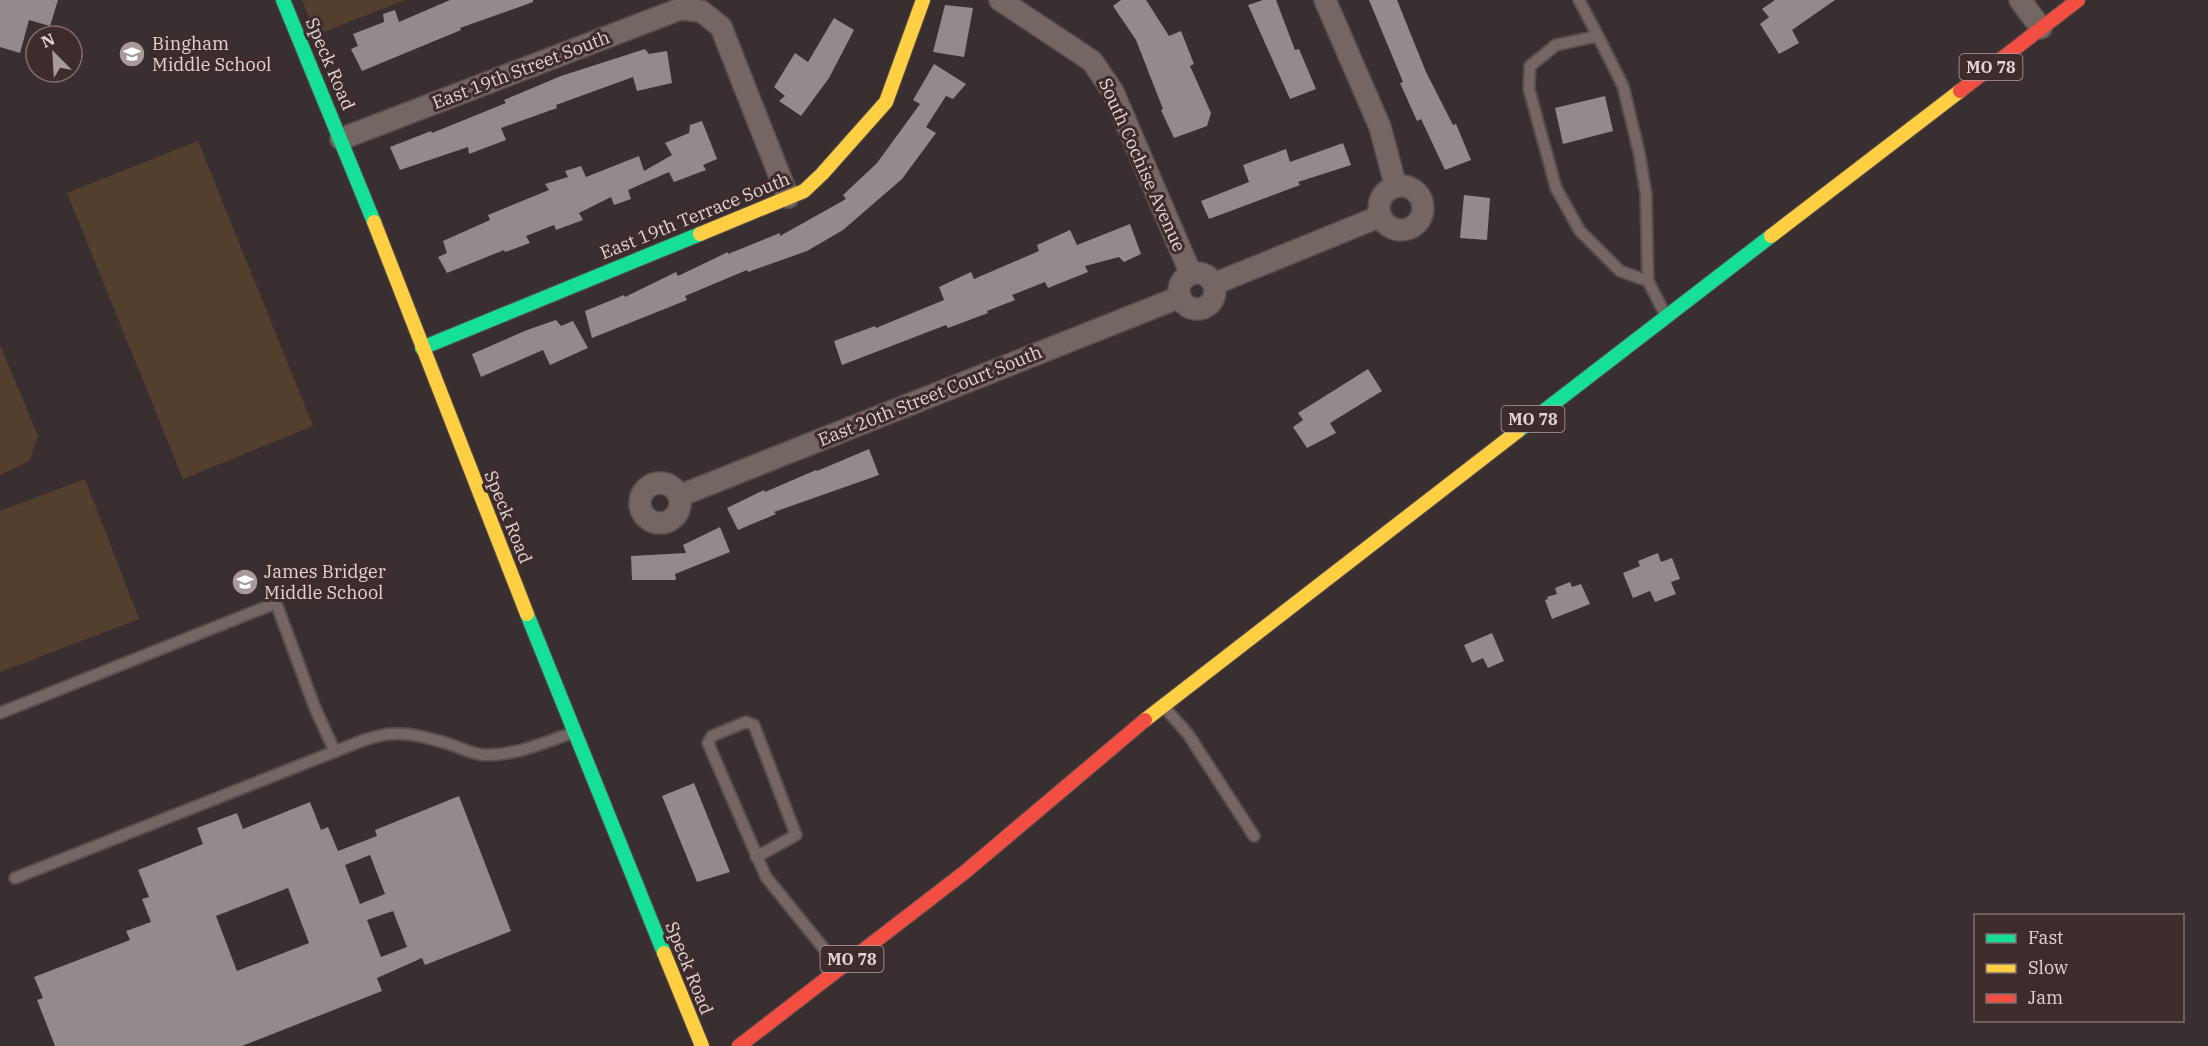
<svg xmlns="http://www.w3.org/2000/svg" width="2208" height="1046" viewBox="0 0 2208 1046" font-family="'IBM Plex Serif',serif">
<rect width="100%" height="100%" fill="#3a2f30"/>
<!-- green -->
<path fill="#533f2d" d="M 302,0 L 405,0 L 316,35 Z
M 198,141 L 313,426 L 183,479 L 67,193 Z
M 0,345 L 38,436 L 29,461 L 0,475 Z
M 85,479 L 139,619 L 0,672 L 0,511 Z"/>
<!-- building -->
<path fill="#938a8c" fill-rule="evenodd" d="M 0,0 L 58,0 L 50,26 L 29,20 L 20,53 L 0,47 Z
M 450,0 L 533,0 L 533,2 L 460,28 L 461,30 L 362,71 L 351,49 L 358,46 L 353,34 L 384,22 L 383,14 L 395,10 L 399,22 Z
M 1121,0 L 1146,0 L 1169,36 L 1181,31 L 1194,64 L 1190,66 L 1211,113 L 1207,126 L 1174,138 L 1161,110 L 1163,109 L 1136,40 L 1113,6 Z
M 1263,0 L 1276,0 L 1295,50 L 1299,49 L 1316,89 L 1290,99 L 1248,5 Z
M 1369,0 L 1397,0 L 1426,72 L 1453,125 L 1456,124 L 1471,160 L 1445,170 L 1421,119 L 1417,121 L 1400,83 L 1403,82 Z
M 1775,0 L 1835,0 L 1792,30 L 1799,43 L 1779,54 L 1760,24 L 1769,17 L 1762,9 Z
M 945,5 L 973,8 L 964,57 L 933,52 Z
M 834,18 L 854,30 L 829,78 L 801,116 L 779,101 L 785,96 L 774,87 L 795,53 L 808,62 Z
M 645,49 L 649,54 L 667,51 L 672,83 L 637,91 L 633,77 L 556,105 L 557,108 L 501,128 L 506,140 L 469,154 L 468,147 L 400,170 L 390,147 L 431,131 L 432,133 L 506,103 L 504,100 L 561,76 Z
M 934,64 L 966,84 L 953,99 L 946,96 L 926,127 L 936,133 L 902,179 L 843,230 L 807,251 L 748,272 L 747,270 L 685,296 L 687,300 L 592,338 L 585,311 L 624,295 L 625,297 L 676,272 L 678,276 L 728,252 L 728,254 L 780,233 L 780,236 L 846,199 L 843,195 L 877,163 L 920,104 L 913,100 Z
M 1605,96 L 1613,131 L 1563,144 L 1555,108 Z
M 702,121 L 717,159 L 703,165 L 706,170 L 674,182 L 669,172 L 628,190 L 631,199 L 614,205 L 611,197 L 579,213 L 583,220 L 556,230 L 554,225 L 526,236 L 530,243 L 505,252 L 504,250 L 447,273 L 438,257 L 447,253 L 443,241 L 490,220 L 488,215 L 549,190 L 545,184 L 568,177 L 565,171 L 581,166 L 586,177 L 639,156 L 644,171 L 672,155 L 665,143 L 689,133 L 690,125 Z
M 1343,143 L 1351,165 L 1298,182 L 1300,185 L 1209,219 L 1201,201 L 1249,182 L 1243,165 L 1286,149 L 1290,162 Z
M 1464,195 L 1490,198 L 1487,240 L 1460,238 Z
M 1130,224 L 1141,254 L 1124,262 L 1119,257 L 1085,266 L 1088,272 L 1048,288 L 1045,282 L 1012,295 L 1015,300 L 987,311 L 988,313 L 948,328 L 946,325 L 842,365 L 834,341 L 875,326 L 876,328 L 944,300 L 939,287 L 971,272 L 974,279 L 1039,251 L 1037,245 L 1070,230 L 1077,245 Z
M 556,320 L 561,326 L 573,321 L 588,348 L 550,365 L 543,350 L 481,377 L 472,354 L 527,330 Z
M 1368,369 L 1382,391 L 1330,423 L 1336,433 L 1307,448 L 1293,427 L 1303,420 L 1298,413 Z
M 869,449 L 879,475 L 774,512 L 776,514 L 738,530 L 727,508 L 764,490 L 765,492 L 816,470 L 817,471 Z
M 720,527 L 730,552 L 675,574 L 676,580 L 632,580 L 631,556 L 686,553 L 683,545 Z
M 1658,553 L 1661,562 L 1672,558 L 1680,579 L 1671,582 L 1676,594 L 1655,602 L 1650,591 L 1633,598 L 1623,573 L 1640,566 L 1638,561 Z
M 1570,582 L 1572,587 L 1581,584 L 1590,604 L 1552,619 L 1545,600 L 1548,599 L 1547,597 L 1557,594 L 1555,588 Z
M 1492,633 L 1504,661 L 1488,668 L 1483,658 L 1472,663 L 1464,645 Z
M 694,783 L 730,872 L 697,882 L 662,796 Z
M 459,796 L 511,931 L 425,965 L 422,958 L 377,978 L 382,991 L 242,1046 L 55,1046 L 37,1000 L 43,998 L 34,977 L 130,940 L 126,931 L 151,922 L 142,899 L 149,897 L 138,870 L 203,844 L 197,828 L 237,813 L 243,829 L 310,802 L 321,830 L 328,827 L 338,851 L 377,836 L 375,830 ZM 370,855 L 385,894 L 360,904 L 345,865 ZM 288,888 L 309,943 L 237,971 L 216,916 ZM 393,911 L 407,947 L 381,957 L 367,920 Z"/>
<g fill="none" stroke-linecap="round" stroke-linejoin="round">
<defs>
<path id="lane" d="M 1579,0 L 1598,36
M 1648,281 L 1620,271 L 1580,231 L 1556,188 L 1529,89 L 1530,66 L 1556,45 L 1598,36 L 1623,86 L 1639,152 L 1646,194 L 1648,281 L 1665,314
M 1165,708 L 1188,734 L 1254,836
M 0,713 L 276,603 L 315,708 L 335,752
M 756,857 L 796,835 L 754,725 L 746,722 L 712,736 L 708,743 L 766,877 L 838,966
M 15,878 L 364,740 C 373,738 382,734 391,734 C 409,732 430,738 446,743 C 460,747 472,755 486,755 C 516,755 544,743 572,733"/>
<path id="street" d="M 1000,0 L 1092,61 L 1113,92 L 1191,274
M 1325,0 L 1380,127 L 1396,187
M 2020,0 L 2041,28
M 341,139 L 680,9 L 701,11 L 721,27 L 788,197
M1379 208a22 22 0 1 1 44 0a22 22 0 1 1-44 0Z
M1179 291a18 18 0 1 1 36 0a18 18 0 1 1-36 0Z
M 1214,284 L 1381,216
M640 503a20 20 0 1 1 40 0a20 20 0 1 1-40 0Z
M 679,496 L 1180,297"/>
<path id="fast" d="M 283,0 L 374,222
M 422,348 L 700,234
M 1518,431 L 1771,236
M 527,614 L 664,953"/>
<path id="slow" d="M 374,222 L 527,614
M 700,234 L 804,191 L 822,174 L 886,102 L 923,0
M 1771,236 L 1960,91
M 1145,720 L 1518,431
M 664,953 L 702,1046"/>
<path id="jam" d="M 1960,91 L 2078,0
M 739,1046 L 965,872 L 1145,720"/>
</defs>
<!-- lane casing -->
<use href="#lane" stroke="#574e4e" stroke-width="14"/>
<!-- street casing -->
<use href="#street" stroke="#574e4e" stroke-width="24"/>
<!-- fast casing -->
<use href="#fast" stroke="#574e4e" stroke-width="16"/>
<!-- slow casing -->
<use href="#slow" stroke="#574e4e" stroke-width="16"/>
<!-- jam casing -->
<use href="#jam" stroke="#574e4e" stroke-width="16"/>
<!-- lane -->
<use href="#lane" stroke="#746662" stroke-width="10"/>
<!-- street -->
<use href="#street" stroke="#746662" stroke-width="21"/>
<!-- fast -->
<use href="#fast" stroke="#16e098" stroke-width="14"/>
<!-- slow -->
<use href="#slow" stroke="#ffcf43" stroke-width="14"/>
<!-- jam -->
<use href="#jam" stroke="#f24e42" stroke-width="14"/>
</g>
<!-- icons -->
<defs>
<symbol id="school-disc" viewBox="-11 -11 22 22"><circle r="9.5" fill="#a79a9b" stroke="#3e2b2c"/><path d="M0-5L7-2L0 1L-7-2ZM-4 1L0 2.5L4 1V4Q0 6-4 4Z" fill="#fff"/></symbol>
</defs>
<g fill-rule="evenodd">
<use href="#school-disc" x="117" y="39" width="30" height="30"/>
<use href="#school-disc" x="230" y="567" width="30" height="30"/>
</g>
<g text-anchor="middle" stroke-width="6" stroke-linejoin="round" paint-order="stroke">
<!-- shield labels -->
<g fill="#3e2b2c" stroke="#b0a1a2" stroke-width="1.5">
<rect x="1959.5" y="54" width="63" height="26" rx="4.5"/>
<rect x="1501.5" y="406" width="63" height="26" rx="4.5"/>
<rect x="820.5" y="946" width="63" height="26" rx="4.5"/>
</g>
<g font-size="16" font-weight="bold" fill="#e1d4d4">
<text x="1991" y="73">MO 78</text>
<text x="1533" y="425">MO 78</text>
<text x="852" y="965">MO 78</text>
</g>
<!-- poi labels -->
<g font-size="18" fill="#e1d4d4" stroke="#3e2b2c" text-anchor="start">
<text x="152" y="50">Bingham<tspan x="152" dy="21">Middle School</tspan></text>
<text x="264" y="578">James Bridger<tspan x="264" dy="21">Middle School</tspan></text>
</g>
<!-- street labels -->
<g font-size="18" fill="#e1d4d4" stroke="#3e2b2c">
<text transform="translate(330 64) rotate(67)" y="6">Speck Road</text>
<text transform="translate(521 70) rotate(-21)" y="6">East 19th Street South</text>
<text transform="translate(1142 165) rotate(66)" y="6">South Cochise Avenue</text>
<text transform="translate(695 216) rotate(-22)" y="6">East 19th Terrace South</text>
<text transform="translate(930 396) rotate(-22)" y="6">East 20th Street Court South</text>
<text transform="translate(508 517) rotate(68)" y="6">Speck Road</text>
<text transform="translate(689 968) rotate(68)" y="6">Speck Road</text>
</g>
</g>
<!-- legend -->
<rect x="1974" y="914" width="210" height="108" fill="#3e2b2c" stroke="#7f6f6f" stroke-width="1.5"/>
<rect x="1986" y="934" width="30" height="9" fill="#16e098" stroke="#7f6f6f" stroke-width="1.5"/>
<text x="2028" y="944" font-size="18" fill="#e1d4d4">Fast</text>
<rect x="1986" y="964" width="30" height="9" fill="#ffcf43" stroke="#7f6f6f" stroke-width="1.5"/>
<text x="2028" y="974" font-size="18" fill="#e1d4d4">Slow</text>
<rect x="1986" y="994" width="30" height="9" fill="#f24e42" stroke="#7f6f6f" stroke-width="1.5"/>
<text x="2028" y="1004" font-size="18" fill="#e1d4d4">Jam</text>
<!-- north arrow -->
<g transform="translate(54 54) rotate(336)"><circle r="28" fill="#3e2b2c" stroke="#7f6f6f" stroke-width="1.5"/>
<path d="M0-4.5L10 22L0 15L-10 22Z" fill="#a79a9b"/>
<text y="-9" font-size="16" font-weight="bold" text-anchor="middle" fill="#e1d4d4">N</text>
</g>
</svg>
